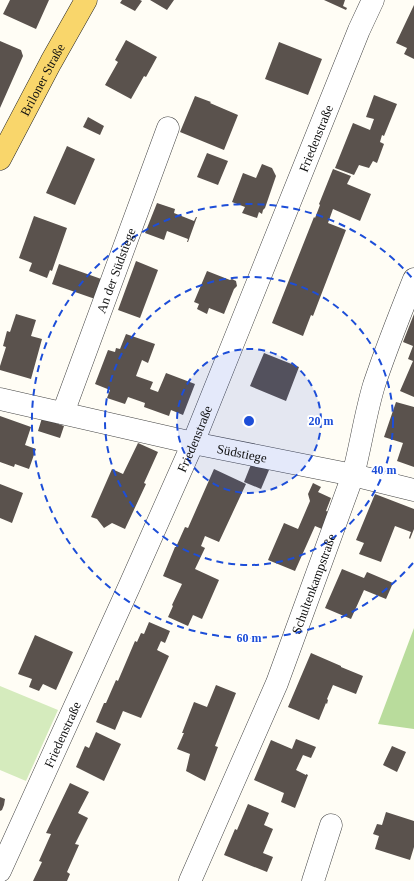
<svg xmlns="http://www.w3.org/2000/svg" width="414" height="881" viewBox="0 0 414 881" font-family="'Times New Roman',serif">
<rect width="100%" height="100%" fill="#fffdf5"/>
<!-- green -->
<path fill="#d5ebbd" d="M 0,686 L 58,710 L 26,781 L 0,770 Z"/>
<!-- forest -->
<path fill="#b9dc9c" d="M 414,628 L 414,729 L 378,724 Z"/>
<!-- building -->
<path fill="#5a524d" d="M 10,0 L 49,0 L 36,29 L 3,14 Z
M 122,0 L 140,0 L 142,1 L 135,11 L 120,3 Z
M 150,0 L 174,0 L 167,10 Z
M 324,0 L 345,0 L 343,6 L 347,8 L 346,10 Z
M 414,5 L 414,59 L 404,54 L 407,48 L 396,43 Z
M 126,40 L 157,57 L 146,77 L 144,76 L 131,99 L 105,85 L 118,62 L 115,60 Z
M 0,41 L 21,50 L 23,56 L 0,108 Z
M 279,42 L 322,59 L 308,95 L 265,79 Z
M 374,95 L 397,104 L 384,136 L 382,135 L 380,142 L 384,144 L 377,163 L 373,161 L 369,168 L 359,165 L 354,175 L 335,168 L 353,123 L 370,130 L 374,119 L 366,117 Z
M 195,96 L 211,102 L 210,103 L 238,115 L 224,150 L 180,132 Z
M 88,117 L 104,126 L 100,135 L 83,127 Z
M 67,146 L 95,159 L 75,205 L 46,193 Z
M 207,153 L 228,161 L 218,185 L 197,177 Z
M 262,164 L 272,168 L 276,176 L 265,208 L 263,210 L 262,214 L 259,212 L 257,218 L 242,213 L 245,207 L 232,202 L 243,173 L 256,178 Z
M 333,169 L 351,176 L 347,184 L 371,194 L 360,221 L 333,209 L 328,223 L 346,230 L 313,316 L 311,315 L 303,336 L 272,323 L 314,217 L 315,218 L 320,205 L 319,204 Z
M 157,203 L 175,209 L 174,213 L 194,221 L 196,217 L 197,217 L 188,242 L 187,242 L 188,239 L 167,231 L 164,240 L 145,233 Z
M 34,216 L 67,228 L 52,271 L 50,270 L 47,278 L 29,271 L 32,263 L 19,258 Z
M 136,261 L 158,270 L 140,318 L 118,310 Z
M 59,264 L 104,280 L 98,300 L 52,284 Z
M 207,271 L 230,280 L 232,279 L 236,281 L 237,286 L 234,289 L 224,314 L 209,308 L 207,314 L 197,309 L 199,304 L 194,302 Z
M 16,314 L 36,320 L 31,336 L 42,339 L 31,379 L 0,370 L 0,366 L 6,347 L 3,346 L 7,331 L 10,332 Z
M 414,314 L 414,397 L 400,391 L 413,361 L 408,359 L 413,346 L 403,342 Z
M 126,334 L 155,344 L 148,363 L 142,360 L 136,376 L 153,382 L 150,389 L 158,392 L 166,373 L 195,384 L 183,415 L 171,410 L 169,416 L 144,407 L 145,403 L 128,397 L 125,404 L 107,398 L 110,390 L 95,384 L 108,350 L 115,352 L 116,348 L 120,349 Z
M 264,353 L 299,367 L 286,401 L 250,386 Z
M 396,402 L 414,407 L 414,467 L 397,461 L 403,443 L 384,437 Z
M 0,416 L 31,427 L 25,445 L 36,449 L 29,469 L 15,464 L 14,467 L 0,462 Z
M 42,418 L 64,426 L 60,438 L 38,431 Z
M 138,443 L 158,452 L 144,483 L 146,484 L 125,529 L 112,523 L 104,528 L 97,519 L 91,517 L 112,469 L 123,474 Z
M 252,462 L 269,470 L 261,489 L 244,482 Z
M 214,469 L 246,484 L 219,542 L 205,536 L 201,546 L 205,548 L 195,569 L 219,580 L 202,619 L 193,615 L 188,626 L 168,617 L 173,606 L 172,605 L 182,584 L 163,576 L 175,547 L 176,547 L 185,527 L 188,528 Z
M 313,483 L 321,487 L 318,492 L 331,498 L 326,511 L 329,512 L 322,529 L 315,526 L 295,571 L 268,560 L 284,523 L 298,529 L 310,501 L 308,494 Z
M 0,484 L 23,493 L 12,523 L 0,518 Z
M 375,494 L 414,509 L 414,529 L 410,539 L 409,538 L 411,532 L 395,526 L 381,562 L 359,554 L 364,543 L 356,540 Z
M 342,569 L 364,578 L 367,572 L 393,583 L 386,599 L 364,590 L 351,619 L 325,608 Z
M 149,622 L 170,631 L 165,643 L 161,641 L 157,650 L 169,656 L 141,718 L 123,711 L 115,730 L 96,722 L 104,703 L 106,703 L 116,680 L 118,681 L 135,641 L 137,642 L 141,633 L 144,634 Z
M 35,635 L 73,652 L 56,690 L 43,684 L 39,691 L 29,687 L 32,679 L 18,674 Z
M 311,653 L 341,666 L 341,667 L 363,676 L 356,694 L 333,685 L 327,699 L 328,700 L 327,704 L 326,703 L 319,720 L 288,707 Z
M 216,685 L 236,693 L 215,746 L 218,747 L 205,781 L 186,771 L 190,754 L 177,749 L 184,733 L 182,733 L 194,702 L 207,707 Z
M 96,732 L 121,744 L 104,781 L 76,767 L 85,746 L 89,748 Z
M 296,739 L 316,747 L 311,758 L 303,755 L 296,770 L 306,775 L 306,774 L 308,775 L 295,808 L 281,802 L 284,793 L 254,780 L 271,740 L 292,749 Z
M 392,746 L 406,752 L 397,772 L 383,765 Z
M 70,783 L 89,792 L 78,813 L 88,818 L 75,844 L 79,845 L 67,872 L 70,874 L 67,881 L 33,881 L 42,862 L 39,861 L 51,834 L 46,833 Z
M 0,797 L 5,799 L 4,805 L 2,810 L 0,811 Z
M 248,804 L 269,813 L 264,825 L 273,829 L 263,853 L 273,857 L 267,872 L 224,855 L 235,829 L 237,830 Z
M 386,812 L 414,821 L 414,847 L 410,860 L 375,849 L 379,836 L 373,834 L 377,824 L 382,825 Z"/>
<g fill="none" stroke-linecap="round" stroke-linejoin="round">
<defs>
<g id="minor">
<path id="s1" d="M 0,399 L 193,443 L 353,475 L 414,490"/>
<path id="s2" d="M 63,413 L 168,128"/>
<path id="s3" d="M 0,871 L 129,587 L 193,443 L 359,30 L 373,0"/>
<path id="s4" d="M 190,881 L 277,683 L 353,475 C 361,445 365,415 374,385 C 386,349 400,314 414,279"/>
<path d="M 313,881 L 331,825"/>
</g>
<g id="major">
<path id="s5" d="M 0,159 L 51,62 L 86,0"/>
</g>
</defs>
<!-- minor casing -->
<use href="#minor" stroke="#444" stroke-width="23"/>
<!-- major casing -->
<use href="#major" stroke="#222" stroke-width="23"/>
<!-- minor -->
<use href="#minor" stroke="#fff" stroke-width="22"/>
<!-- major -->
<use href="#major" stroke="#f9d66b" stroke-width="22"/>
</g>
<!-- distance rings -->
<circle cx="249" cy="421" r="72" fill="#1d4ed8" fill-opacity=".12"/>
<g fill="none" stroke="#1d4ed8" stroke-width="2" stroke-dasharray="7 5">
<circle cx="249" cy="421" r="72"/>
<circle cx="249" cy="421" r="144"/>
<path d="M413 563A217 217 0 1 1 413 279"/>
</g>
<g text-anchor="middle" stroke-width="4" stroke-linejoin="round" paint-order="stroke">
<!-- street labels -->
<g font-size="13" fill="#111" stroke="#fff">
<text dy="5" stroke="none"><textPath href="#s5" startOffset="90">Briloner Straße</textPath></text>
<text dy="5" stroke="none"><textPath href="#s3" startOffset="798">Friedenstraße</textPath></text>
<text dy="5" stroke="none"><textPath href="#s2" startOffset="152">An der Südstiege</textPath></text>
<text dy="5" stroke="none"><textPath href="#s3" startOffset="474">Friedenstraße</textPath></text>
<text dy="5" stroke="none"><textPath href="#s1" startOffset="248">Südstiege</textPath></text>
<text dy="5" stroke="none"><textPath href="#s4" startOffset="322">Schultenkampstraße</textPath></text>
<text dy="5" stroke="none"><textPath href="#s3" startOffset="150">Friedenstraße</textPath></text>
</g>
</g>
<circle cx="249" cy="421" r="6" fill="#1d4ed8" stroke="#fff" stroke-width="2"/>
<g font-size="12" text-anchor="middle" font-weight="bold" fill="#1d4ed8" stroke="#fff" stroke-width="4" stroke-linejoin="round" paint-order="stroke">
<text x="321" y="425">20 m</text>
<text x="384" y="474">40 m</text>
<text x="249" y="642">60 m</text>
</g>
</svg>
